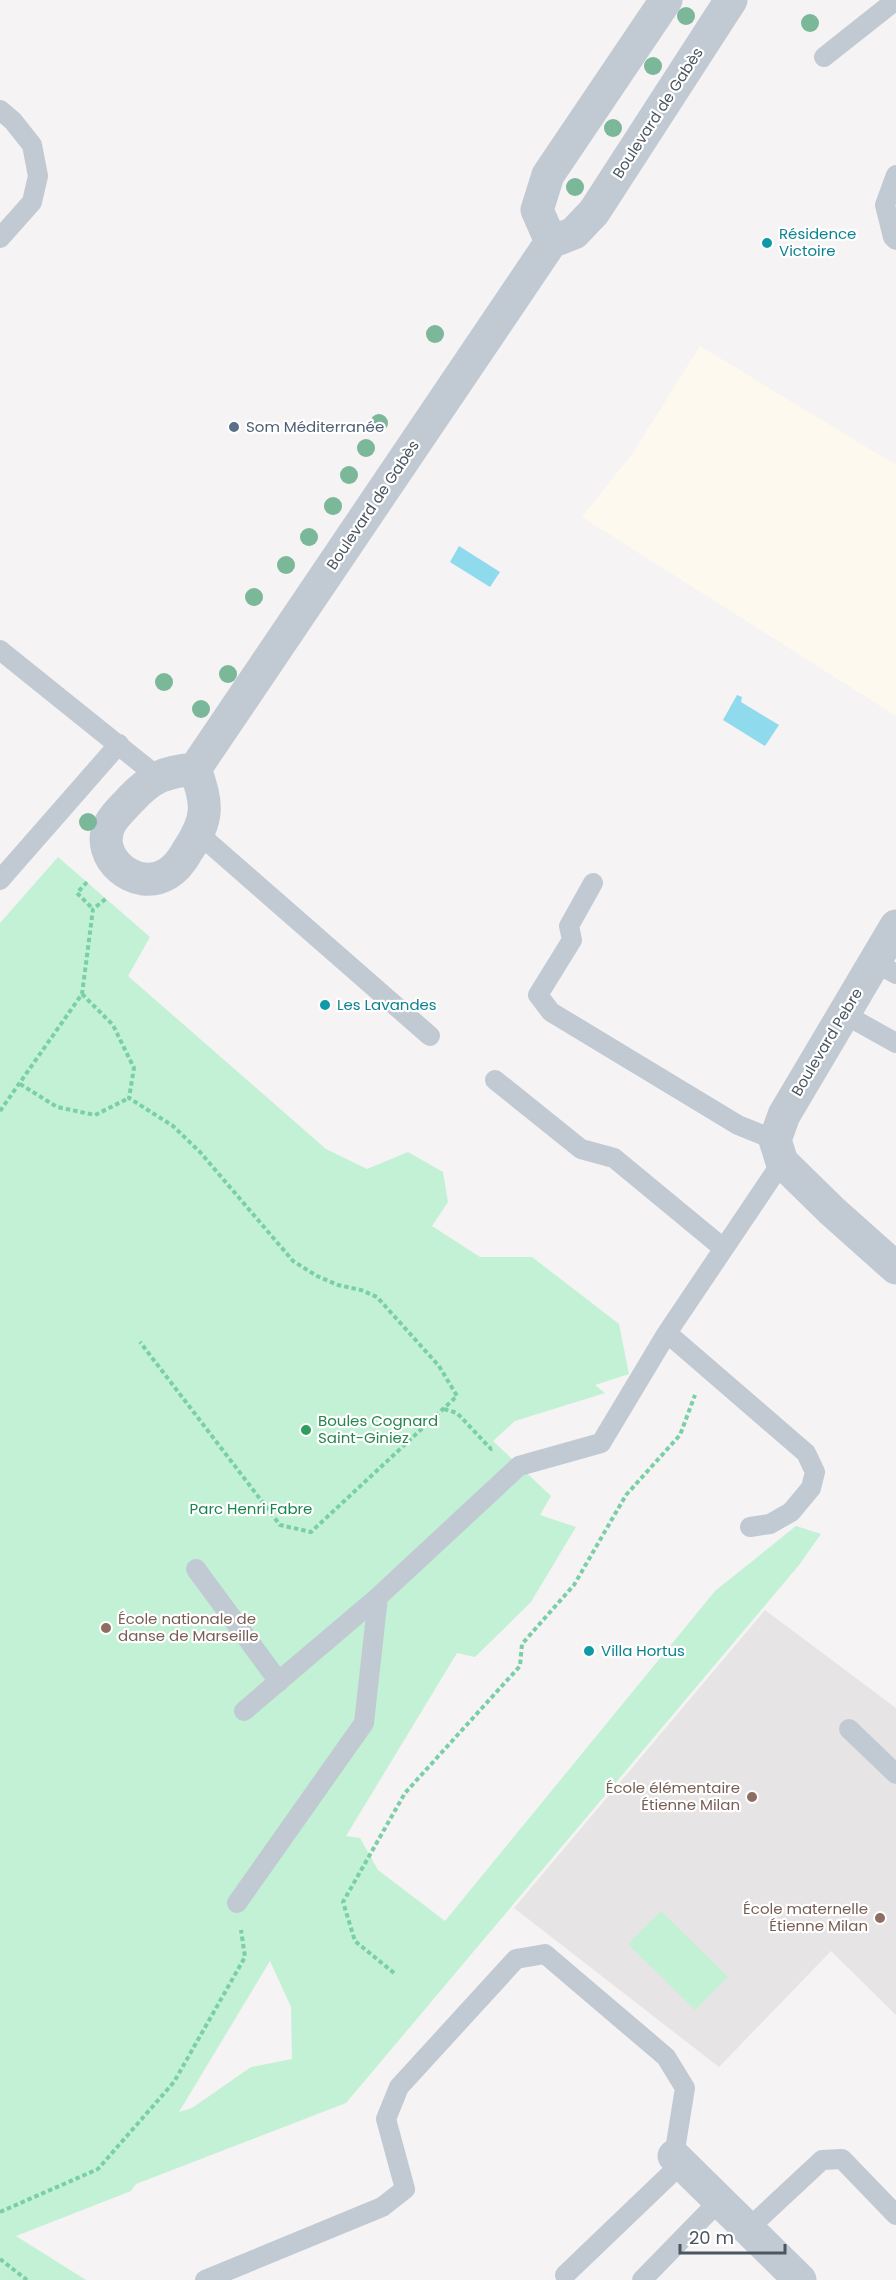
<svg xmlns="http://www.w3.org/2000/svg" width="896" height="2280" viewBox="0 0 896 2280" font-family="Poppins,sans-serif">
<rect width="100%" height="100%" fill="#f5f3f3"/>
<!-- commercial -->
<path fill="#fdf9ef" d="M 700,346 L 896,465 L 896,716 L 582,517 L 632,454 Z"/>
<!-- education -->
<path fill="#e6e4e5" d="M 765,1610 L 896,1708 L 896,2015 L 831,1951 L 719,2067 L 514,1908 Z"/>
<!-- green -->
<path fill="#c3f1d5" fill-rule="evenodd" d="M 58,857 L 150,937 L 128,976 L 326,1149 L 367,1169 L 408,1152 L 443,1172 L 448,1202 L 432,1226 L 480,1257 L 532,1257 L 619,1324 L 629,1374 L 595,1385 L 605,1393 L 515,1421 L 493,1441 L 551,1496 L 540,1515 L 576,1527 L 531,1602 L 475,1657 L 457,1653 L 346,1836 L 360,1838 L 378,1870 L 445,1921 L 715,1591 L 796,1526 L 821,1534 L 799,1565 L 346,2103 L 136,2184 L 131,2191 L 16,2236 L 86,2280 L 0,2280 L 0,923 ZM 270,1961 L 291,2007 L 292,2059 L 251,2067 L 192,2108 L 179,2112 Z
M 661,1911 L 728,1977 L 695,2010 L 628,1944 Z"/>
<!-- water -->
<path fill="#90daee" d="M 459,546 L 500,572 L 490,587 L 450,562 Z
M 737,695 L 742,697 L 741,702 L 779,725 L 765,746 L 723,720 Z"/>
<g fill="none" stroke-linecap="round" stroke-linejoin="round">
<!-- path -->
<path stroke="#7ad0a6" stroke-width="4" stroke-dasharray="4.5 3" stroke-linecap="butt" d="M 87,882 L 77,893 L 93,909
M 82,994 L 113,1025 L 134,1068 L 129,1098 L 173,1126 L 200,1152 L 293,1261 L 317,1276 L 338,1285 L 361,1290 L 377,1297 L 439,1366 L 457,1396 L 311,1532 L 280,1525 L 140,1342
M 20,1084 L 57,1107 L 95,1115 L 129,1098
M 0,1111 L 82,994 L 93,909 L 107,898
M 444,1409 L 457,1413 L 491,1449 L 495,1448
M 394,1973 L 355,1941 L 343,1902 L 405,1793 L 520,1666 L 522,1644 L 574,1585 L 626,1495 L 680,1435 L 695,1395
M 0,2212 L 98,2169 L 174,2082 L 245,1957 L 241,1930
M 0,2259 L 27,2280"/>
<!-- service -->
<path stroke="#c1cad2" stroke-width="20" d="M 824,57 L 896,0
M 0,110 L 13,121 L 32,145 L 38,176 L 32,202 L 0,238
M 896,175 L 885,205 L 893,237 L 896,240
M 0,650 L 158,777
M 199,834 L 430,1036
M 0,880 L 119,744
M 593,883 L 569,926 L 572,940 L 538,995 L 551,1012 L 738,1125 L 775,1140
M 875,962 L 896,974
M 844,1014 L 896,1043
M 495,1080 L 581,1149 L 614,1158 L 723,1248
M 667,1333 L 806,1453 L 815,1472 L 811,1488 L 791,1512 L 770,1524 L 750,1527
M 196,1569 L 279,1682
M 244,1711 L 378,1597 L 519,1466 L 601,1443 L 667,1333 L 782,1162
M 849,1729 L 896,1774
M 237,1903 L 364,1723 L 378,1597
M 748,2229 L 822,2160 L 842,2159 L 896,2215
M 565,2275 L 682,2163
M 205,2280 L 382,2207 L 405,2189 L 386,2119 L 399,2087 L 516,1959 L 545,1954 L 666,2057 L 685,2088 L 674,2156
M 642,2280 L 719,2201"/>
<!-- minor -->
<path stroke="#c1cad2" stroke-width="33" d="M 551,242 L 537,210 L 548,175 L 666,0
M 195,769 L 551,242 L 574,233 L 594,212 L 731,0
M 195,769 C 208,803 209,819 188,850 C 183,859 176,869 167,874 C 136,893 93,857 110,824 C 115,814 124,807 131,799 C 152,777 164,772 195,769 Z
M 896,926 L 784,1115 L 775,1140 L 782,1162 L 832,1211 L 896,1268
M 674,2156 L 800,2280"/>
</g>
<!-- trees -->
<g fill="#7bb799">
<circle cx="686" cy="16" r="9"/>
<circle cx="810" cy="23" r="9"/>
<circle cx="653" cy="66" r="9"/>
<circle cx="613" cy="128" r="9"/>
<circle cx="575" cy="187" r="9"/>
<circle cx="435" cy="334" r="9"/>
<circle cx="379" cy="423" r="9"/>
<circle cx="366" cy="448" r="9"/>
<circle cx="349" cy="475" r="9"/>
<circle cx="333" cy="506" r="9"/>
<circle cx="309" cy="537" r="9"/>
<circle cx="286" cy="565" r="9"/>
<circle cx="254" cy="597" r="9"/>
<circle cx="228" cy="674" r="9"/>
<circle cx="164" cy="682" r="9"/>
<circle cx="201" cy="709" r="9"/>
<circle cx="88" cy="822" r="9"/>
</g>
<!-- markers -->
<g fill="#0f9aa8" stroke="#fff" stroke-width="2">
<circle cx="767" cy="243" r="6"/>
<circle cx="325" cy="1005" r="6"/>
<circle cx="589" cy="1651" r="6"/>
</g>
<circle fill="#5c6f8a" stroke="#fff" stroke-width="2" cx="234" cy="427" r="6"/>
<circle fill="#2e9e5b" stroke="#fff" stroke-width="2" cx="306" cy="1430" r="6"/>
<g fill="#8d6e63" stroke="#fff" stroke-width="2">
<circle cx="106" cy="1628" r="6"/>
<circle cx="752" cy="1797" r="6"/>
<circle cx="880" cy="1918" r="6"/>
</g>
<g text-anchor="middle" stroke-width="4.5" stroke-linejoin="round" paint-order="stroke">
<!-- street labels -->
<g font-size="15" fill="#4a5661" stroke="#fff">
<text transform="translate(658 113) rotate(-57)" y="5">Boulevard de Gabès</text>
<text transform="translate(373 505) rotate(-56)" y="5">Boulevard de Gabès</text>
<text transform="translate(827 1042) rotate(-59)" y="5">Boulevard Pebre</text>
</g>
<!-- culture labels -->
<g font-size="15" fill="#0d838f" stroke="#fff" text-anchor="start">
<text x="779" y="239">Résidence<tspan x="779" dy="17">Victoire</tspan></text>
<text x="337" y="1010">Les Lavandes</text>
<text x="601" y="1656">Villa Hortus</text>
</g>
<!-- service labels -->
<g font-size="15" fill="#4e5e75" stroke="#fff" text-anchor="start">
<text x="246" y="432">Som Méditerranée</text>
</g>
<!-- leisure labels -->
<g font-size="15" fill="#27864d" stroke="#fff" text-anchor="start">
<text x="318" y="1426">Boules Cognard<tspan x="318" dy="17">Saint-Giniez</tspan></text>
</g>
<!-- park labels -->
<g font-size="15" fill="#17864f" stroke="#fff">
<text x="251" y="1514">Parc Henri Fabre</text>
</g>
<!-- education labels -->
<g font-size="15" fill="#785e54" stroke="#fff" text-anchor="end">
<text x="118" y="1624" text-anchor="start">École nationale de<tspan x="118" dy="17">danse de Marseille</tspan></text>
<text x="740" y="1793">École élémentaire<tspan x="740" dy="17">Étienne Milan</tspan></text>
<text x="868" y="1914">École maternelle<tspan x="868" dy="17">Étienne Milan</tspan></text>
</g>
</g>
<!-- scale -->
<path d="M680 2244v9h105v-9" fill="none" stroke="#4a5661" stroke-width="3"/>
<text x="689" y="2244" font-size="18" fill="#4a5661" stroke="#ffffff" stroke-width="4.5" paint-order="stroke">20 m</text>
</svg>
